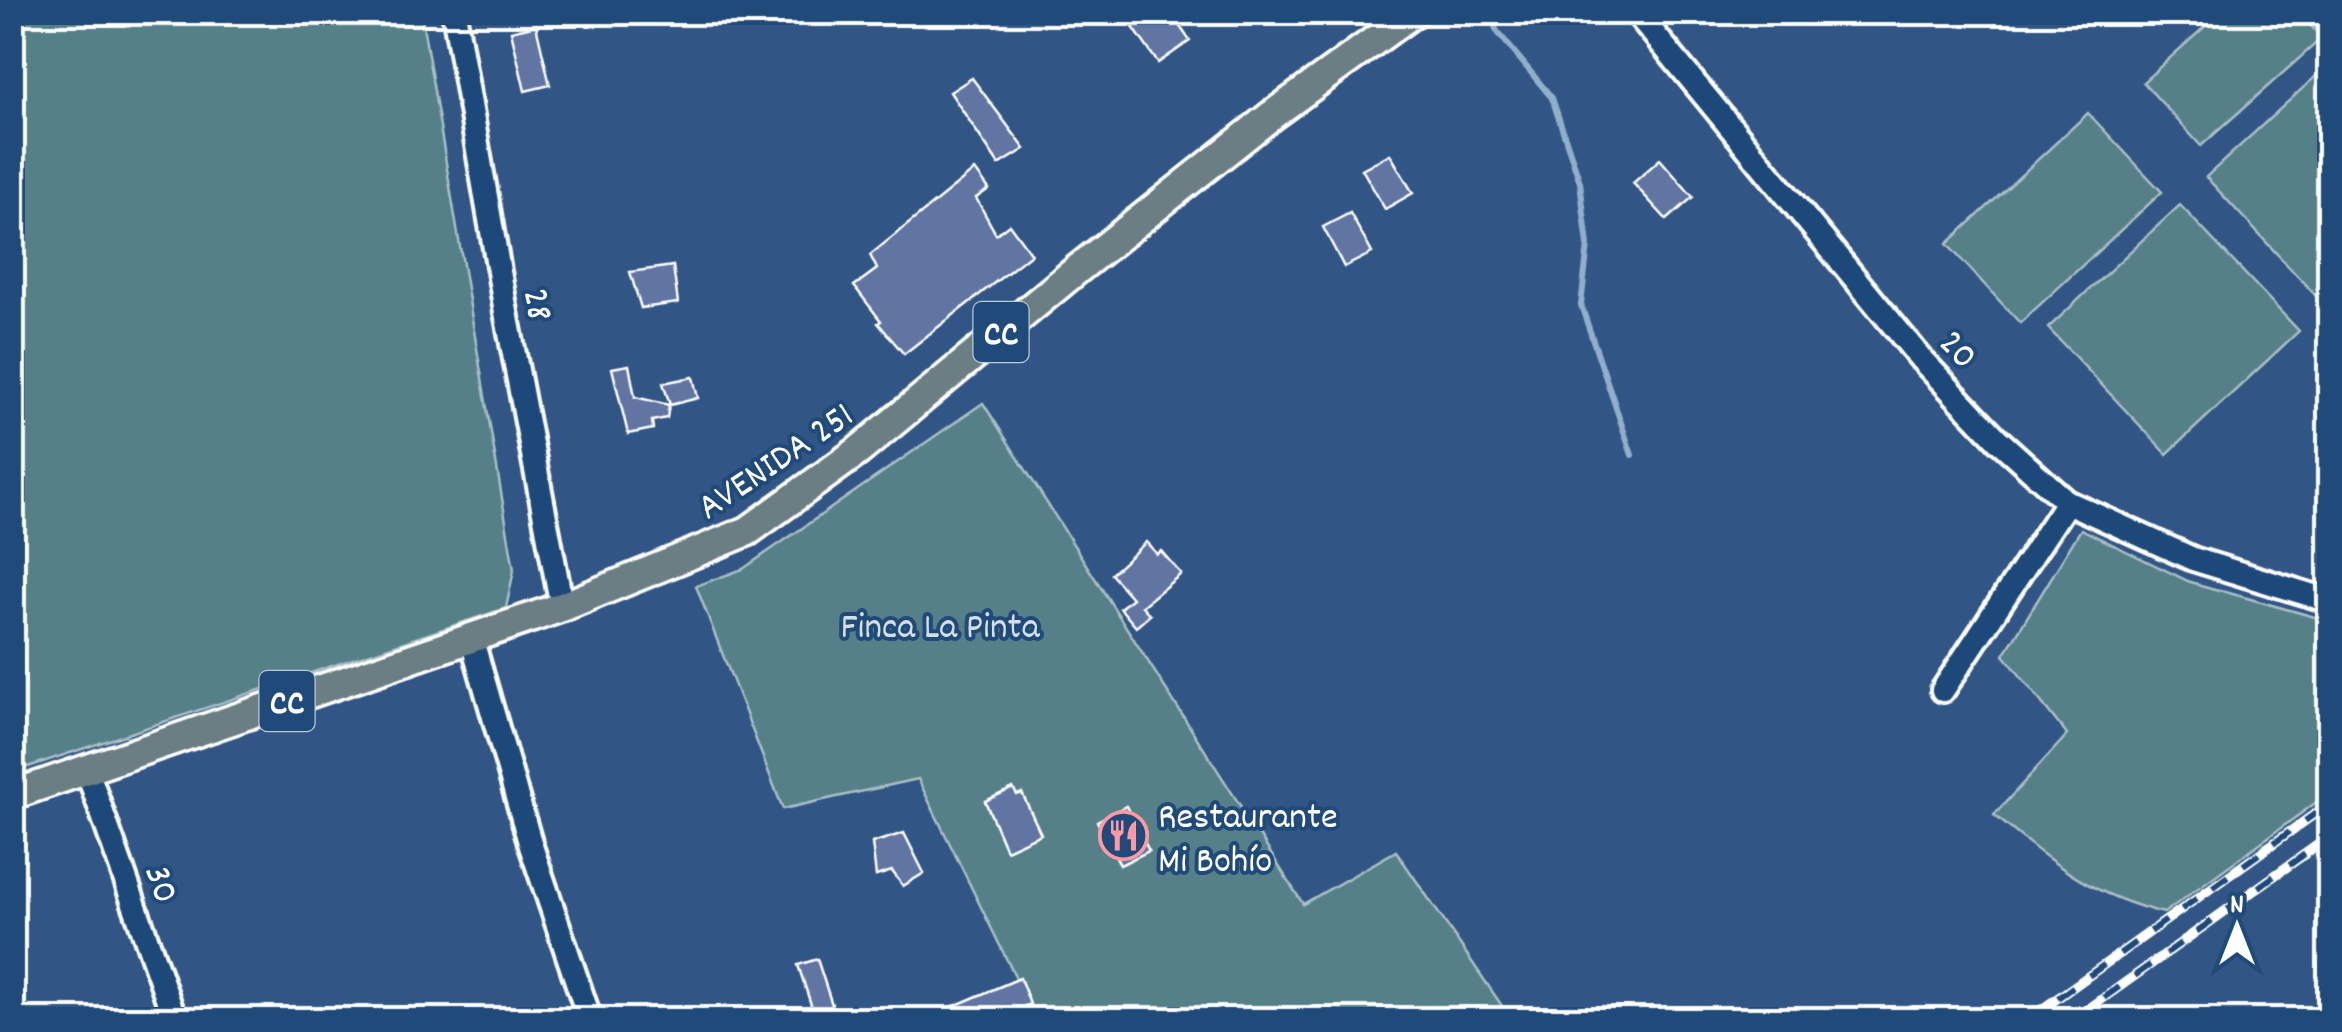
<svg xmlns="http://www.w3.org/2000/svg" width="2342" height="1032" viewBox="0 0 2342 1032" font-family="Dekko,sans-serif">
<rect width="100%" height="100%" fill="#315585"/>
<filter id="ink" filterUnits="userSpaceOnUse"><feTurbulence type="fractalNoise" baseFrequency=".01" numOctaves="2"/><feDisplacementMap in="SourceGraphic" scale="20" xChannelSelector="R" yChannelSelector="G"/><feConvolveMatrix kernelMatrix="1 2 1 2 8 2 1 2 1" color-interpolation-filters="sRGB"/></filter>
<g filter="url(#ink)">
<!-- green -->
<path fill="#558088" stroke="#aac0c4" stroke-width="2.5" d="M 12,13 L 421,13 L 514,570 L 506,608 L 13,772 Z
M 2220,13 L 2299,13 L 2322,38 L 2201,146 L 2143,82 Z
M 2329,64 L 2330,303 L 2326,307 L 2206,177 Z
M 2088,113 L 2162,192 L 2020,323 L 1947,244 Z
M 2180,205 L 2299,331 L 2167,454 L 2048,328 Z
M 983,403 L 1303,904 L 1396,851 L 1511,1019 L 1036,1019 L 918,779 L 783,809 L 696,586 L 743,569 Z
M 2081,529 L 2190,582 L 2329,621 L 2329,793 L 2164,913 C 2087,894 2053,863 1994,815 L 2067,735 L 2004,655 Z"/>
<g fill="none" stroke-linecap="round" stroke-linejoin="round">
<!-- stream -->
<path stroke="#92afc9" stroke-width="6" d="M 1492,12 L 1496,30 L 1552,98 L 1580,182 L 1588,245 L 1581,305 L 1632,455
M 2091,14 L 2091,12"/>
</g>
<!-- building -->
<path fill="#6174a2" stroke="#fff" stroke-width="2.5" d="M 1155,12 L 1170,12 L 1190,41 L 1158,63 L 1133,27 Z
M 536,25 L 550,85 L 525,91 L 511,31 Z
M 972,78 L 1025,149 L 999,165 L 950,92 Z
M 1390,154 L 1413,193 L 1385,209 L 1362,169 Z
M 1660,159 L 1693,197 L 1667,220 L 1633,183 Z
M 975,170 L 989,189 L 976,198 L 996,234 L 1009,224 L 1031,254 L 904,354 L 878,323 L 881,321 L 854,286 L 877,269 L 870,255 Z
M 1350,213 L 1372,253 L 1344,267 L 1323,227 Z
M 673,266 L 678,303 L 641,308 L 630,272 Z
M 629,365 L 635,397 L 669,405 L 667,418 L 652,421 L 653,429 L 628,434 L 612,368 Z
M 693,377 L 698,398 L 670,405 L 663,383 Z
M 1146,542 L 1157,554 L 1161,551 L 1181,574 L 1142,606 L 1150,615 L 1136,627 L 1120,608 L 1132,598 L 1111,574 Z
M 1013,788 L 1017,795 L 1022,793 L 1041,834 L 1006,850 L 985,801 Z
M 1126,806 L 1149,851 L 1120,865 L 1097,821 Z
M 904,833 L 924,873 L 903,886 L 892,871 L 876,876 L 872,843 Z
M 817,959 L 837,1020 L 816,1020 L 798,965 Z
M 1020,978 L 1030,1004 L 994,1020 L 921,1020 Z"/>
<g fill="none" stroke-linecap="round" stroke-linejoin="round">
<defs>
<path id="minor" d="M 454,12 L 506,312 L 562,607
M 1636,12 L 1922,360 L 1998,440 L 2067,502 L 2193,559 L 2330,601
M 471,637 L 531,846 L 590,1020
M 1943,690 L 2067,502
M 87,770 L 175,1020"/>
<path id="major" d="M 12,795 L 562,607 L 748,531 L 857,452 L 1079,268 L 1272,115 L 1414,12"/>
</defs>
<!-- minor casing -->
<use href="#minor" stroke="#fff" stroke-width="30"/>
<!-- major casing -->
<use href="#major" stroke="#fff" stroke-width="35"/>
<!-- minor -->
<use href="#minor" stroke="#1f4a7a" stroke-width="22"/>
<!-- major -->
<use href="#major" stroke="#6b7e84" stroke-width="28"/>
<defs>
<path id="rail" d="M 2027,1020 L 2330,803
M 2073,1020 L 2330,836"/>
</defs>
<!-- rail casing -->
<use href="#rail" stroke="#fff" stroke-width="10"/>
<!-- rail -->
<use href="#rail" stroke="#1f4a7a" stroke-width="6" stroke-dasharray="19" stroke-linecap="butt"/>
</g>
</g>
<!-- icons -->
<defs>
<symbol id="restaurant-ring" viewBox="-11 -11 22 22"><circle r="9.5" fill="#1f4a7a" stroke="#ff9aa2" stroke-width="1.5"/><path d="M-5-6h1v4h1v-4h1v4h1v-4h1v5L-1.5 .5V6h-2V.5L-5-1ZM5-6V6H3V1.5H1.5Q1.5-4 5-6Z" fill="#ff9aa2"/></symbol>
</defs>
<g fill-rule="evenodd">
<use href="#restaurant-ring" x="1096" y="808" width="55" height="55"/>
</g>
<g text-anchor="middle" stroke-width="8" stroke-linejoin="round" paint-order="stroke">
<!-- shield labels -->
<g fill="#1f4a7a" stroke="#bcc9d7" stroke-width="2.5">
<rect x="973.5" y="302" width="55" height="60" rx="8"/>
<rect x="259.5" y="671" width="55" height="60" rx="8"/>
</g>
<g font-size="35" font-weight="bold" fill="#fff">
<text x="1001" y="344">CC</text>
<text x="287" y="713">CC</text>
</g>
<!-- street labels -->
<g font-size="38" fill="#fff" stroke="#1f4a7a">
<text transform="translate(540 304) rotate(80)" y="13">28</text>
<text transform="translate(1960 348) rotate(47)" y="13">20</text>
<text transform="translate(774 459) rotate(-34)" y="13">AVENIDA 251</text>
<text transform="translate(164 883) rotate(71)" y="13">30</text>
</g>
<!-- park labels -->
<g font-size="38" fill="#d4dfe1" stroke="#1f4a7a">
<text x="940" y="637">Finca La Pinta</text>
</g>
<!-- poi labels -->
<g font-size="38" fill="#fff" stroke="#1f4a7a" text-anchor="start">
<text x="1158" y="827">Restaurante<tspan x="1158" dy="44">Mi Bohío</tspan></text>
</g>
</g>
<!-- margin -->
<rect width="2342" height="1032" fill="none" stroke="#1f4a7a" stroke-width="50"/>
<rect x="25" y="25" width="2292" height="982" fill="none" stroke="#fff" stroke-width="4" filter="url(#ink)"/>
<!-- north arrow -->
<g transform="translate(2237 927)" stroke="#1f4a7a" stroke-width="8" paint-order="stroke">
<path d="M0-8L18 38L0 25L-18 38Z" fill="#ffffff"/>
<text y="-15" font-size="28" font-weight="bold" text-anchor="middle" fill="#ffffff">N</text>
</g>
</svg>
